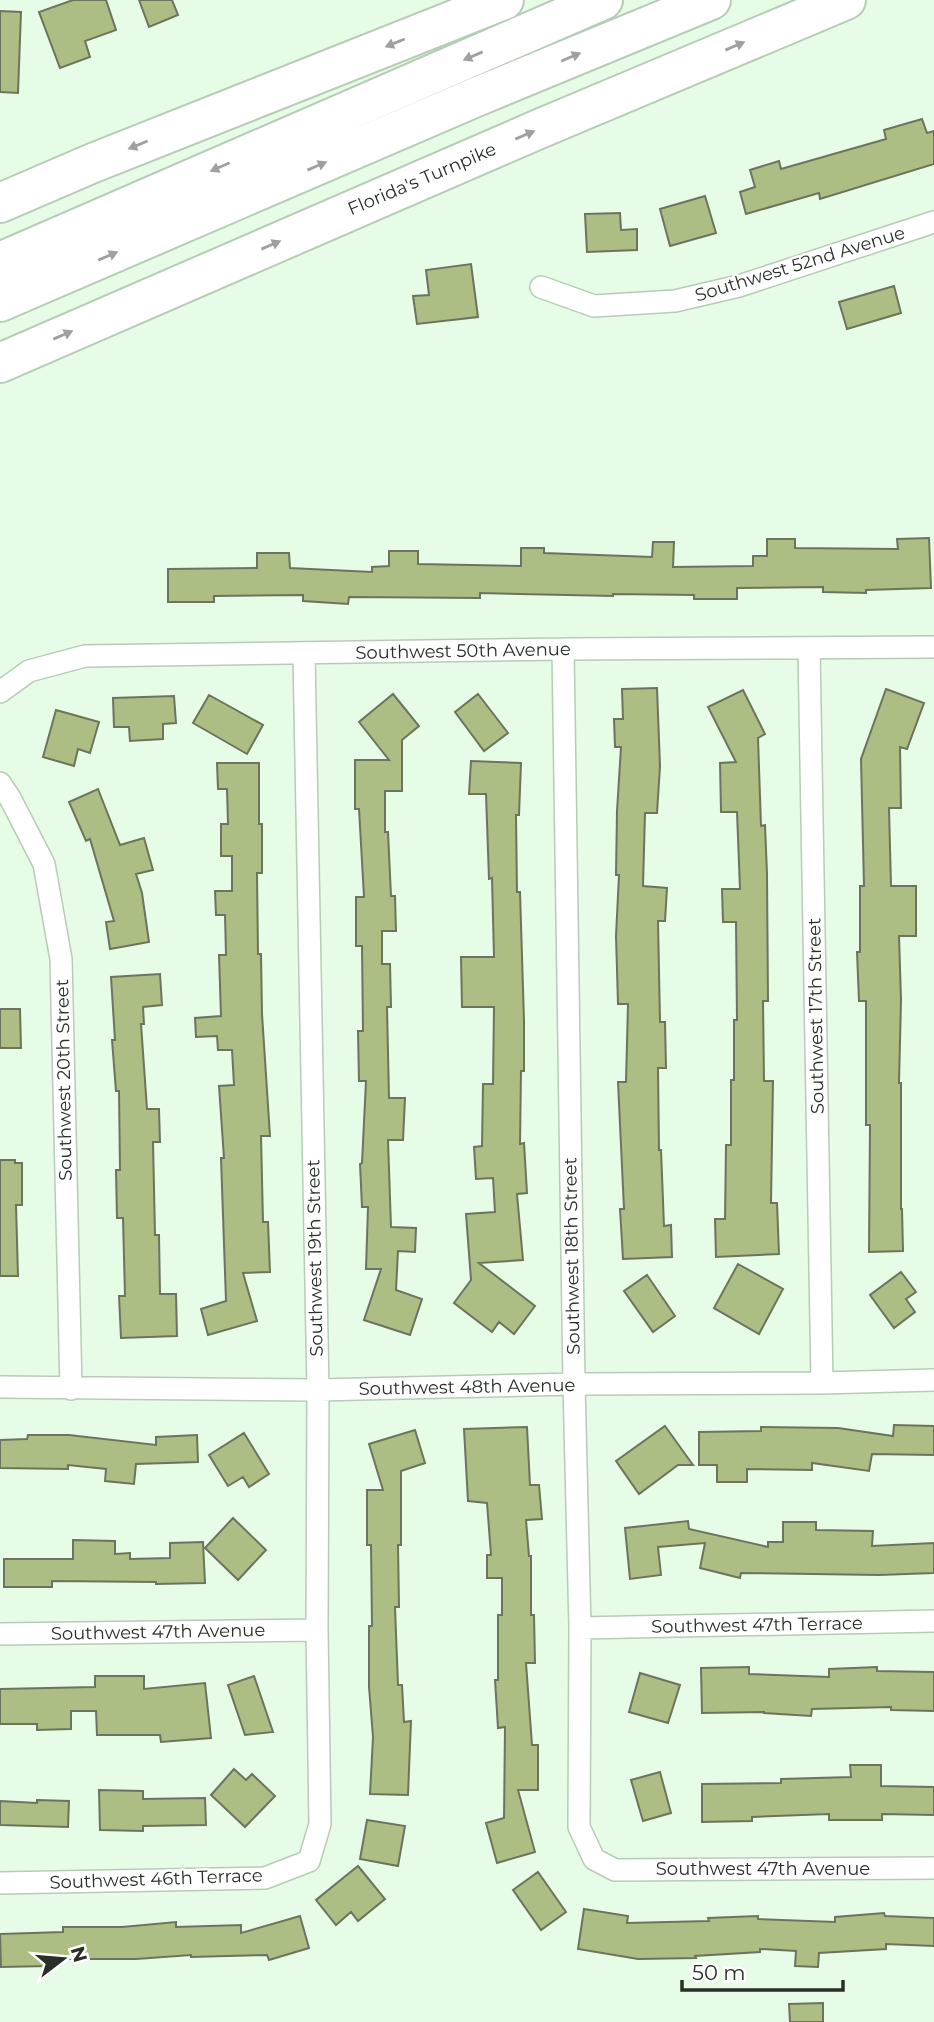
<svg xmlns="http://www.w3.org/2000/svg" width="934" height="2022" viewBox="0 0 934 2022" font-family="Montserrat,sans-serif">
<rect width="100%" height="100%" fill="#e7fce6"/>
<!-- building -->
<path fill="#acbe83" stroke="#6c745d" stroke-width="2" d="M 73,0 L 106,0 L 116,30 L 85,41 L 90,57 L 60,68 L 39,12 Z
M 139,0 L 172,0 L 178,15 L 149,27 Z
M 0,11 L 21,12 L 18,93 L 0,92 Z
M 922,119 L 927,133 L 934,131 L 934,164 L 820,199 L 819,193 L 746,214 L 740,192 L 755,187 L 750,170 L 779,161 L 781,169 L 886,139 L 884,130 Z
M 705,196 L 716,233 L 670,246 L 660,209 Z
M 620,213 L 621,230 L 637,229 L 637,250 L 587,252 L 585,214 Z
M 471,264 L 478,317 L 417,324 L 413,296 L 429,295 L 426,270 Z
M 894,286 L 901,313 L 847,329 L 839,302 Z
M 929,538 L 931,588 L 866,590 L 866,593 L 823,592 L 823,587 L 737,588 L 737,599 L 694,599 L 694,595 L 613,594 L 613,596 L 480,593 L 480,598 L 349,597 L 348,604 L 303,601 L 303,595 L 214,596 L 214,602 L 168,602 L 168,569 L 257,568 L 257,553 L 289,553 L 290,568 L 372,572 L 372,567 L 389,566 L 389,551 L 418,551 L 418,564 L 521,566 L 521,548 L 544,548 L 544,553 L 652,557 L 653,542 L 674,542 L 673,567 L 753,566 L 753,556 L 767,556 L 767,539 L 795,539 L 795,548 L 898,549 L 897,539 Z
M 657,688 L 660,766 L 657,813 L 645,813 L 643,886 L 667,888 L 665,921 L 658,921 L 660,1022 L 665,1022 L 666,1068 L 658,1068 L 659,1150 L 661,1150 L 664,1226 L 671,1225 L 672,1257 L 623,1259 L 620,1209 L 624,1209 L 618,1082 L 626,1082 L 628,1004 L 618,1004 L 616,936 L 619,875 L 616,875 L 617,811 L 621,747 L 615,747 L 614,719 L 623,719 L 622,689 Z
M 886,689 L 924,703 L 907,749 L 900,747 L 901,808 L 889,808 L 891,886 L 916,886 L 916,936 L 899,936 L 901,1000 L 899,1083 L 901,1083 L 901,1209 L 902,1209 L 903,1251 L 869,1252 L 870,1125 L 866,1125 L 866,1001 L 859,1001 L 857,952 L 860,952 L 860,886 L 864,886 L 861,759 Z
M 743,690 L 765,734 L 758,738 L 761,826 L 765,825 L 767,874 L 768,1001 L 763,1001 L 764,1081 L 773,1081 L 771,1203 L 777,1203 L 779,1254 L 716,1257 L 715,1219 L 725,1219 L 726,1145 L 731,1145 L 731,1080 L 734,1080 L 734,1020 L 737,1020 L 736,922 L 723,922 L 722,889 L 740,889 L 737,812 L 721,812 L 720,763 L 736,762 L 708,707 Z
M 393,694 L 419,726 L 402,740 L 402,791 L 385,791 L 385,832 L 388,832 L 391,896 L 395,896 L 396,931 L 382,931 L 382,964 L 390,964 L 391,1007 L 387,1007 L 389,1098 L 405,1098 L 403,1140 L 388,1140 L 391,1227 L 416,1228 L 415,1252 L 398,1251 L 396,1290 L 422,1299 L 410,1335 L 364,1320 L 381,1269 L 366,1269 L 368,1207 L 362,1207 L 360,1164 L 362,1163 L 366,1081 L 359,1081 L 358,1031 L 363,1031 L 362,946 L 356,946 L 356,897 L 364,897 L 359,809 L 355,809 L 355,760 L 389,760 L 359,722 Z
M 478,694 L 508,733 L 484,751 L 455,712 Z
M 209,695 L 263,725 L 247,754 L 193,723 Z
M 174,696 L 176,723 L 163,724 L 163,739 L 130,741 L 129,727 L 114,727 L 113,698 Z
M 56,710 L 99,722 L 90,753 L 78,749 L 74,766 L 43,757 Z
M 471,761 L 521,763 L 519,815 L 516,815 L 517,892 L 520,892 L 524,1021 L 524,1071 L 521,1071 L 520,1144 L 524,1143 L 527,1193 L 517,1194 L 523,1260 L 479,1263 L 535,1306 L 514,1334 L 499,1322 L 492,1332 L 454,1303 L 471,1280 L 466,1214 L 495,1212 L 493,1178 L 476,1179 L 474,1147 L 482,1146 L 483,1084 L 493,1084 L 494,1007 L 462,1007 L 461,957 L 494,957 L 492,878 L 489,879 L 486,794 L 469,794 Z
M 217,763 L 259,763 L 259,824 L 262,824 L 262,873 L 257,873 L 258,954 L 261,954 L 262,1014 L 270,1136 L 261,1136 L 263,1222 L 268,1222 L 270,1272 L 243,1273 L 257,1321 L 208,1335 L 201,1309 L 226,1301 L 221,1158 L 224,1158 L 219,1086 L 234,1085 L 232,1050 L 218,1050 L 217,1036 L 196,1037 L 195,1018 L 221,1016 L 219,955 L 226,955 L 225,915 L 216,915 L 215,891 L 232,891 L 232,856 L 221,856 L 221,824 L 228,824 L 227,789 L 218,789 Z
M 98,789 L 120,845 L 144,838 L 153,870 L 136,874 L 142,893 L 149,942 L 110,949 L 106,922 L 114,921 L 90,839 L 86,841 L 69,802 Z
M 160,974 L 162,1005 L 143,1007 L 144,1024 L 141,1024 L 147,1109 L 159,1109 L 160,1142 L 153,1142 L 155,1235 L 159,1235 L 160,1294 L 176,1294 L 177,1336 L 121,1338 L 119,1296 L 125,1296 L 123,1218 L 117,1218 L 116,1170 L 120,1170 L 119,1091 L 116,1091 L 112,1040 L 115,1040 L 111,977 Z
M 0,1009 L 20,1009 L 21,1048 L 0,1048 Z
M 0,1160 L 15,1160 L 15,1163 L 22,1163 L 22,1205 L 16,1205 L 18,1276 L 0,1276 Z
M 738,1264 L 783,1289 L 759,1334 L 714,1308 Z
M 901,1272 L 916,1292 L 906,1299 L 915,1312 L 894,1328 L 870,1295 Z
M 647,1275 L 675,1316 L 653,1332 L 624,1291 Z
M 894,1425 L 934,1426 L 934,1455 L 872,1454 L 869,1471 L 812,1463 L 812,1470 L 747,1469 L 747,1482 L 717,1482 L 717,1465 L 699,1465 L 699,1432 L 761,1431 L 761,1427 L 838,1428 L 893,1436 Z
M 665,1426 L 693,1465 L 678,1465 L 639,1494 L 616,1461 Z
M 527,1427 L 530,1485 L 539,1485 L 542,1519 L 526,1520 L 529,1556 L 531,1556 L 531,1615 L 534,1615 L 535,1663 L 526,1663 L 532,1745 L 538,1745 L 538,1790 L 518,1790 L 535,1852 L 497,1863 L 486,1823 L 504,1818 L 505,1727 L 498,1728 L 495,1680 L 498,1680 L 498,1615 L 502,1615 L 502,1578 L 487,1578 L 487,1555 L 491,1555 L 487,1503 L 468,1501 L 464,1429 Z
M 415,1430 L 425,1463 L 401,1471 L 401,1545 L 398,1545 L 399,1607 L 395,1607 L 398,1685 L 402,1685 L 404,1722 L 411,1721 L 408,1795 L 370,1794 L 373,1737 L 369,1687 L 369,1626 L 372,1626 L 371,1545 L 367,1545 L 367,1490 L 383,1490 L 369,1444 Z
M 244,1433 L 269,1474 L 249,1487 L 243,1477 L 228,1486 L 209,1455 Z
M 28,1435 L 69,1435 L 156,1445 L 156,1437 L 197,1435 L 198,1462 L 136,1464 L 134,1484 L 105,1481 L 106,1469 L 68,1465 L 68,1469 L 0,1468 L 0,1440 L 27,1439 Z
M 233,1518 L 266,1550 L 238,1580 L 205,1548 Z
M 688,1521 L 689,1529 L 768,1547 L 768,1542 L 783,1542 L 783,1522 L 816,1522 L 816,1530 L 873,1531 L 872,1546 L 934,1543 L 934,1573 L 879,1575 L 741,1573 L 740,1578 L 700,1568 L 705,1543 L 658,1547 L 661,1575 L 630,1579 L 625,1528 Z
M 73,1540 L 115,1541 L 115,1554 L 130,1553 L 130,1559 L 170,1558 L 170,1543 L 203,1542 L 205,1583 L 156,1584 L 156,1582 L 52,1581 L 52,1587 L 4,1587 L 4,1559 L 73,1559 Z
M 749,1667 L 749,1674 L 829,1677 L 829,1669 L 877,1667 L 877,1671 L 934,1672 L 934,1711 L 891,1710 L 891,1707 L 812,1709 L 811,1716 L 764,1713 L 764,1712 L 702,1713 L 701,1668 Z
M 640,1673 L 680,1685 L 668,1723 L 629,1712 Z
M 95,1676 L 144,1676 L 144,1689 L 205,1683 L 211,1738 L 161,1742 L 160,1735 L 97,1735 L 96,1711 L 71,1711 L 71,1729 L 37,1730 L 37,1724 L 0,1724 L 0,1689 L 95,1687 Z
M 254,1676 L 273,1732 L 245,1735 L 228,1685 Z
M 850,1765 L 881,1765 L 881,1786 L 934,1787 L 934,1815 L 882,1814 L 882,1820 L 829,1820 L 829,1814 L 752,1817 L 752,1821 L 702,1822 L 702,1784 L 781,1783 L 781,1779 L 851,1777 Z
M 234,1769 L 246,1780 L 252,1774 L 275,1796 L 245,1827 L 211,1795 Z
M 660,1772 L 671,1813 L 643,1821 L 631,1780 Z
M 99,1790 L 143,1791 L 143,1799 L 205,1798 L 206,1825 L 143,1826 L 143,1831 L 100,1830 Z
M 37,1800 L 69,1801 L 68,1827 L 0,1825 L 0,1801 L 37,1803 Z
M 367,1820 L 405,1826 L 398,1866 L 360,1859 Z
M 358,1866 L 385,1899 L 358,1921 L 351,1912 L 336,1925 L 316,1900 Z
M 538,1872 L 566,1912 L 541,1930 L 513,1890 Z
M 584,1909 L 628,1916 L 627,1923 L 709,1921 L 708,1918 L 758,1916 L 758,1919 L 835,1922 L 835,1917 L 884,1913 L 885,1916 L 934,1918 L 934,1946 L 886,1944 L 886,1949 L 819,1953 L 818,1967 L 795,1966 L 796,1951 L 760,1949 L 760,1952 L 695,1956 L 696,1958 L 638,1959 L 578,1949 Z
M 300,1916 L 309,1948 L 269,1960 L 267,1955 L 191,1957 L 191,1955 L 136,1959 L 49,1959 L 49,1966 L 1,1967 L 0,1934 L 63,1932 L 63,1927 L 122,1927 L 176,1922 L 176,1927 L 241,1925 L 241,1933 Z
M 823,2003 L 823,2022 L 790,2022 L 789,2004 Z"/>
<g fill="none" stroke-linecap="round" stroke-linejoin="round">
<defs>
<path id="street" d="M 541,287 L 594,306 L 675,301 L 739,286 L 934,222
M 563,649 L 574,1384 L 580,1628 L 579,1827 L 594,1859 L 615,1870 L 934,1868
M 809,649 L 822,1383
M 0,692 L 29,671 L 85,656 L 563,649 L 934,647
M 0,783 L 10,798 L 44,864 L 61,959 L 71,1389
M 0,1387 L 318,1390 L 574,1384 L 822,1383 L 934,1380
M 580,1628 L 934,1621
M 0,1634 L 317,1630
M 0,1883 L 265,1878 L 309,1861 L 320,1824 L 317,1630 L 318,1390 L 304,654"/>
<path id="highway" d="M 0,203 L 93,163 L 504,0
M 0,262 L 603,0
M 0,302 L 476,97 L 711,0
M 0,363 L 539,129 L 846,0"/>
</defs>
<!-- street casing -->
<use href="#street" stroke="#b7ccb7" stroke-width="24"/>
<!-- highway casing -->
<use href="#highway" stroke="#b7ccb7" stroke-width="42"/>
<!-- street -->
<use href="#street" stroke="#fff" stroke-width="21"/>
<!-- highway -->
<use href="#highway" stroke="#fff" stroke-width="38"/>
</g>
<!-- one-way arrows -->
<defs><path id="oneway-solid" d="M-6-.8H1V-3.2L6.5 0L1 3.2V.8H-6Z" transform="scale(1.75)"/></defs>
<g fill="#9ea19e">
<use href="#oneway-solid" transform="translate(395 43) rotate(158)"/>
<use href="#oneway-solid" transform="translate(735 46) rotate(-23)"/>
<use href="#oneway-solid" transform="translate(473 56) rotate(157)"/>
<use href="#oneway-solid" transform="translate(571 57) rotate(-23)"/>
<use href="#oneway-solid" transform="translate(525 135) rotate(-23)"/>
<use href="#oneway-solid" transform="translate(138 145) rotate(158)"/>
<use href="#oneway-solid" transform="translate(317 166) rotate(-23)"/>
<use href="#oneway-solid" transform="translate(220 167) rotate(156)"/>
<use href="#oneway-solid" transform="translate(271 245) rotate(-23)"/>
<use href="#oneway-solid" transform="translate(108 256) rotate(-23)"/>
<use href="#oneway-solid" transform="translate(63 335) rotate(-23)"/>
</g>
<g text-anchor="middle" stroke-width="5" stroke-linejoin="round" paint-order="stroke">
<!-- street labels -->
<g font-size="18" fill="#272f27" stroke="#fff">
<text transform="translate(422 179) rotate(-23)" y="6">Florida's Turnpike</text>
<text transform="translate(800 264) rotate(-17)" y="6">Southwest 52nd Avenue</text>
<text transform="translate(463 651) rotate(-1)" y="6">Southwest 50th Avenue</text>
<text transform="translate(816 1016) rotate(-91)" y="6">Southwest 17th Street</text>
<text transform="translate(64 1080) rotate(-91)" y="6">Southwest 20th Street</text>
<text transform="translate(572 1256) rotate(-91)" y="6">Southwest 18th Street</text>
<text transform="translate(315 1258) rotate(-91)" y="6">Southwest 19th Street</text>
<text transform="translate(467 1387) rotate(-1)" y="6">Southwest 48th Avenue</text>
<text transform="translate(757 1625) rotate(-1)" y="6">Southwest 47th Terrace</text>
<text transform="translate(158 1632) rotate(-1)" y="6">Southwest 47th Avenue</text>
<text x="763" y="1875">Southwest 47th Avenue</text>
<text transform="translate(156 1879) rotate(-2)" y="6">Southwest 46th Terrace</text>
</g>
</g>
<!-- north arrow -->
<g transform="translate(63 1959) rotate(74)" stroke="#ffffff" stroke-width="5" paint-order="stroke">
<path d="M0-5L12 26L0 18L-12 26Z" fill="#272f27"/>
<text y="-10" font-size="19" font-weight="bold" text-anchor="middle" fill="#272f27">N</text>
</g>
<!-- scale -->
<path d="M682 1980v10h161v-10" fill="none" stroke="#272f27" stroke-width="3.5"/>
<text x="692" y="1980" font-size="21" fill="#272f27" stroke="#ffffff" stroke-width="5" paint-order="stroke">50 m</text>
</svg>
